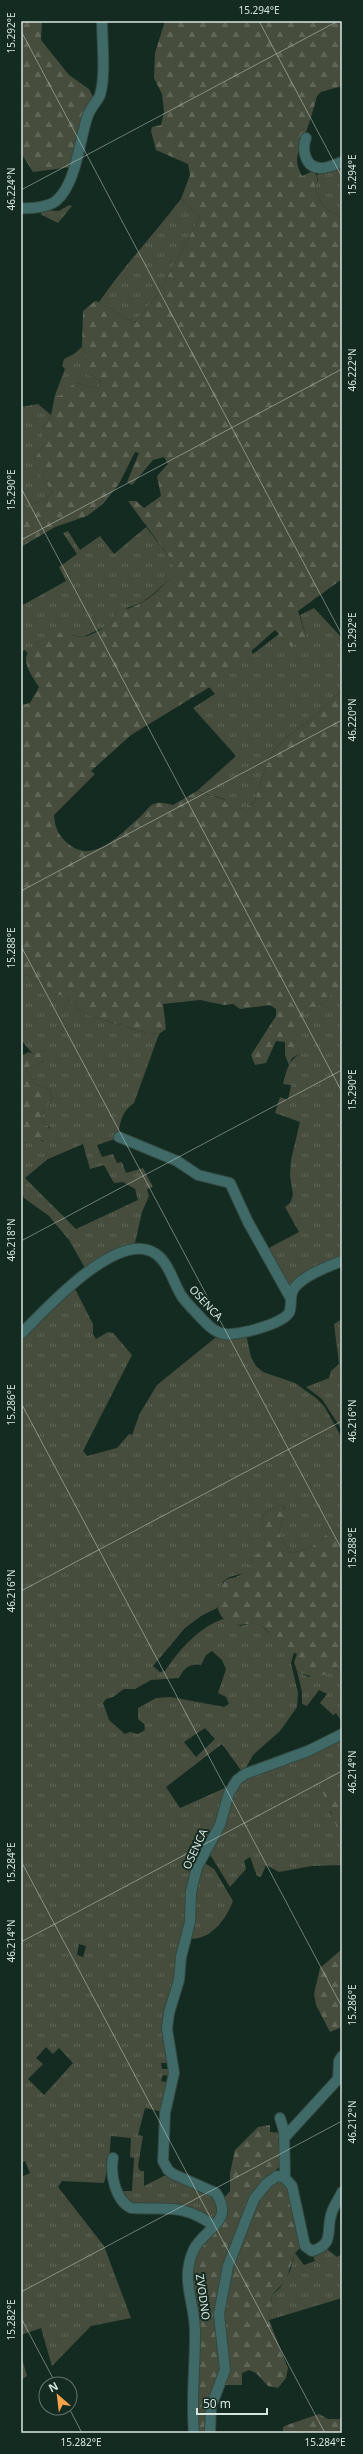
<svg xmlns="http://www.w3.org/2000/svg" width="363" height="2454" viewBox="0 0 363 2454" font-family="'Noto Sans',sans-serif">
<defs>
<pattern id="grass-tufts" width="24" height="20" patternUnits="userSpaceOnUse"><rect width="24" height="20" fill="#464d3c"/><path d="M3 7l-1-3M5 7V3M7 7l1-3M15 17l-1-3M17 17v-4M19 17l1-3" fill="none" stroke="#606658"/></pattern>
<pattern id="forest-firs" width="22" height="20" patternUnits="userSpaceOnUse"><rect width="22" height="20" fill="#464d3c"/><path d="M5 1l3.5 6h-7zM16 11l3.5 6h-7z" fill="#606658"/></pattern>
</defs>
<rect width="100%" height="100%" fill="#142b22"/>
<!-- grass -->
<path fill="url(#grass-tufts)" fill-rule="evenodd" d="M 342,164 L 342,217 C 326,213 319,201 315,187 L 318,180 L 317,175 L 325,170 Z
M 181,199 L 200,217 L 157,296 L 134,323 L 99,302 C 124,266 154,234 181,199 Z
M 69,205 L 72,206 L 58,223 L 42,215 L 39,210 L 59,211 Z
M 82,347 L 88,357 L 86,373 L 101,381 L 98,389 L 77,383 L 60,397 L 55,395 L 65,369 L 62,366 L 64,359 L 74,354 Z
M 38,404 L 51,415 L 43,429 L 43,446 L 34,460 L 34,466 L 53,493 L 47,498 L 21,509 L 21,407 Z
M 146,527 L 170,558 L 178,575 C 167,579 162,587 153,594 C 142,604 130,608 116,610 L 114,620 L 105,627 L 82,637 L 59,633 L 37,643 L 27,653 L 25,650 L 21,652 L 21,606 L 66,581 L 59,567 L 77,554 L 63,533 L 68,531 L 80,550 L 100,536 L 114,554 Z
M 314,608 L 342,638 L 342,690 L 315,716 L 283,740 L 269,757 L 254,803 L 241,809 L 224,799 L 197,791 L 236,756 L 193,708 L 215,694 L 209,687 L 251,650 L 253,654 L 279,634 L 292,646 L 306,636 L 300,615 Z
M 28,975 L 36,982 L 43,980 L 52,994 L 65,996 L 77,1009 L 88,1015 L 143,1032 L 159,1034 L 134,1103 C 121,1112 120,1123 118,1138 L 97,1145 L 102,1157 L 113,1154 L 117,1163 L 122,1162 L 126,1173 L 143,1168 L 153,1187 L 147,1189 L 149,1196 L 142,1212 L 135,1243 L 110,1252 L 85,1268 L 69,1240 L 49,1216 L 24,1198 L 21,1191 L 21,1144 L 35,1139 L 43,1141 L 50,1128 L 40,1118 L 52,1097 L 49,1089 L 35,1084 L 26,1069 L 44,1061 L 47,1050 L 33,1054 L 21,1040 L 21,977 ZM 83,1144 L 90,1169 L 104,1165 L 114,1183 L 123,1182 L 135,1189 L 138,1200 L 76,1229 L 25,1178 L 48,1159 Z
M 336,989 L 342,991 L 342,1258 L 291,1286 L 286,1283 L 267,1249 L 299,1232 L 285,1207 L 290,1203 L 293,1195 L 290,1176 L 291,1160 L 300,1122 L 275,1113 L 280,1097 L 288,1100 L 291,1085 L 283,1084 C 288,1066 288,1060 305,1051 L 296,1048 L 294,1042 L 300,1020 L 311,1008 L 321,1005 Z
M 74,1287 L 93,1324 L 93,1334 L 96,1339 L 108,1332 L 113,1333 L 132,1355 L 83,1451 L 87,1456 L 117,1448 L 129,1434 L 132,1435 L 140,1413 L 157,1385 L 215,1338 L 222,1334 L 246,1334 L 251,1357 L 256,1366 L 263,1372 L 295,1383 L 316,1398 L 324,1406 L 342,1438 L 342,1529 L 328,1531 C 319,1546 306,1551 289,1553 L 279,1533 L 285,1508 L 282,1505 L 269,1510 L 262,1517 L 267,1551 L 252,1560 C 246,1580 236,1571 225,1580 C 218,1585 218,1600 217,1608 L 201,1616 L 185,1628 L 153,1666 L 160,1672 L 165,1671 C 179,1650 199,1627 223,1619 L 240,1626 L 255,1623 L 262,1626 L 278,1643 L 294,1652 L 291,1663 L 298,1693 L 297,1707 L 280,1731 L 253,1755 L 243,1773 L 222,1744 L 166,1787 L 180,1808 L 227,1787 L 229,1789 L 220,1816 L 201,1856 L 174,1987 L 170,2063 L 161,2063 L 162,2069 L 172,2069 L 171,2076 L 163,2075 L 161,2081 L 171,2083 L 163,2112 L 145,2108 L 138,2135 L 143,2136 L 138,2166 L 140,2171 L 144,2171 L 144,2186 L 164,2176 L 170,2176 L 212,2193 L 220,2205 L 216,2222 L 130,2205 L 120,2191 L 132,2191 L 134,2158 L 130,2157 L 131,2138 L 111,2136 L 109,2162 L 104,2183 L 62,2181 L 58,2187 L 104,2246 L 131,2318 L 91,2326 L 52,2366 L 41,2328 L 21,2335 L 21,2177 L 30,2173 L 25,2161 L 21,2163 L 21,1341 ZM 212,1651 L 222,1660 L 226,1669 L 218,1693 L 226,1697 L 229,1704 L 224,1707 L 171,1697 L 156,1698 L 138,1708 L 138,1719 L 144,1724 L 145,1730 L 138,1734 L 130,1732 L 125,1734 L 109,1720 L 103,1703 L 106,1699 L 113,1697 L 124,1689 L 135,1689 L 151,1680 L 179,1678 C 184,1668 190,1663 201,1665 L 206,1655 ZM 205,1728 L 215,1739 L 196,1757 L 184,1742 ZM 79,1944 L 86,1946 L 83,1957 L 77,1955 ZM 46,2047 L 53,2054 L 59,2048 L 73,2063 L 44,2095 L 28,2079 L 43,2064 L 36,2058 Z
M 342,1319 L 342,1430 L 322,1399 L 306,1387 L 329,1378 L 331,1371 L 339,1364 L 334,1324 Z
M 342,1663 L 342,1722 L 336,1713 L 333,1715 L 320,1703 L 327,1694 L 319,1690 L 307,1706 L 302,1704 L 302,1692 L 297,1671 L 308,1677 L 336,1668 Z
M 342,1736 L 342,1786 L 337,1791 L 330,1791 L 330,1812 L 338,1827 L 342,1840 L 342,1865 L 312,1866 L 279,1872 L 266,1865 L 261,1877 L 257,1876 L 250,1857 L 244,1861 L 246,1869 L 230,1887 L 211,1856 L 212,1847 L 237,1784 L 245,1777 Z
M 206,1864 L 214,1869 L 233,1901 C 225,1921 211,1940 188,1939 L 194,1891 L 201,1866 Z
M 327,2249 L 337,2257 L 342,2254 L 342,2298 L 269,2320 L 272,2295 L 280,2288 L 290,2271 L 295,2253 L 304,2265 L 315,2261 L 312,2253 L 317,2254 Z
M 21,2355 L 27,2376 L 21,2380 Z"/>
<!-- forest -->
<path fill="url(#forest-firs)" d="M 21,21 L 42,21 L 41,40 L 69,75 L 89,89 L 93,97 C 79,116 76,144 71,167 L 33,172 L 21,153 Z
M 165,21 L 342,21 L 342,86 L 321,92 L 317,96 C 314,107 311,118 307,129 C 301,147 291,157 302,176 L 313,171 C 319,177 318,180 315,187 C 319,201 326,213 342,217 L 342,579 L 298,611 L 306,636 L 292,647 L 275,630 L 213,685 L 131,735 L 91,771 L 95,774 L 54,815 C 55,829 59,837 71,846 C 97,863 122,832 141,816 C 146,811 150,804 157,803 C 162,802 168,804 173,805 L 197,791 L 235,803 L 241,809 L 254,803 L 269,757 L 283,740 L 315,716 L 342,690 L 342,991 L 336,990 L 321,1005 L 311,1008 L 301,1020 L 294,1042 L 297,1048 L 304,1045 L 306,1048 L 305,1051 L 292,1058 L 289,1065 L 285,1055 L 285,1042 L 276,1041 L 266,1063 L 255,1065 L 251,1055 L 276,1016 L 276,1009 L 270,1005 L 240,1009 L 233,1004 L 224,1005 L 200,1000 L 163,1004 L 166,1029 L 159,1034 L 143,1032 L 88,1015 L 77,1009 L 65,996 L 52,994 L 43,980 L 36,982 L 28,975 L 21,977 L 21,705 L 30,703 L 39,687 C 34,679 26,669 26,659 C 26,647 47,636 58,633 C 65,632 74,637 82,637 C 93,636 106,626 114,620 L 116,610 L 121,606 L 128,609 C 137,605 146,601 153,595 C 162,588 167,579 177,575 L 170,558 L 128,501 L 136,501 L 144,508 L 161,496 L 157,476 L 168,464 L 164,457 L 153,460 L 132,485 L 127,482 L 139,453 L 135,452 L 119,484 L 103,504 L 87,516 L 55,527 L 21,547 L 21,509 L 47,498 L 53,493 L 34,466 L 34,460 L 43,446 L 43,429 L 51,415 L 55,395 L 60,396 L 71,386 L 77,383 L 98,389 L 101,381 L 86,373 L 83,368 L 88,357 L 82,347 L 83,311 L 95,301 L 99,302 L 134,323 L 157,296 L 200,217 L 181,199 L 190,175 L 188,164 L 156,150 L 151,131 L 152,127 L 161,125 L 164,111 L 162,94 L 154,78 L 155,53 Z
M 47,1050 L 50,1052 L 44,1061 L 26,1069 L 35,1084 L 49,1089 L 52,1097 L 40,1118 C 46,1124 53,1129 50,1139 C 39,1142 31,1139 21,1144 L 21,1056 L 29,1052 L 33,1054 Z
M 282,1505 L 285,1509 L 279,1533 L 289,1553 C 306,1551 319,1546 328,1531 L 342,1529 L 342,1663 C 327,1676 315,1681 297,1671 L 294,1662 L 297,1654 C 291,1651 284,1648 279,1644 C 272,1639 268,1630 262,1626 C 252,1620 241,1628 229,1623 C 215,1616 212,1592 225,1581 C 227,1578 233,1578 236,1577 C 248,1572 249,1565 255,1555 L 266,1551 L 262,1517 L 269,1510 Z
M 342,1786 L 342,1840 L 323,1793 L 326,1788 L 337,1791 Z
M 342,1949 L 342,2027 L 330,2032 L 316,2005 L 314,1994 L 320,1968 Z
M 270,2125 L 270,2132 L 283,2133 L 283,2163 L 261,2185 L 225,2266 L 222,2367 L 208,2433 L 197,2433 L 190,2267 L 204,2241 L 216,2229 L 224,2198 L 230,2191 L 230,2173 L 235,2150 L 258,2127 Z
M 281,2179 L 287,2183 L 302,2246 L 295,2253 L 286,2280 L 272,2295 L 269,2320 L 288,2368 L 286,2378 L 278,2388 L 268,2386 L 256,2373 L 249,2370 L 242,2373 L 242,2385 L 223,2385 L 229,2369 L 229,2353 L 223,2333 L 222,2317 L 231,2266 L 262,2193 Z
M 319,2414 L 328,2419 L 342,2419 L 342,2433 L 283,2433 L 283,2427 L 287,2425 Z"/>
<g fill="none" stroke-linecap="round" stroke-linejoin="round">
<defs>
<path id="minor" d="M 306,138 C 302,148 304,167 320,168 C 327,169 336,164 342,162
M 21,208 C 31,209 48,207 56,201 C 77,183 79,140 88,115 C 91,107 99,99 100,95 C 106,75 102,42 102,21
M 119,1137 L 177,1161 L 198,1175 L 230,1183 L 248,1222 L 290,1297
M 21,1334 C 45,1310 119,1227 156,1254 C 169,1263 173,1282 181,1295 C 186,1303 194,1310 201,1318 C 209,1326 218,1336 231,1334 C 244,1333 288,1323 290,1310 C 292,1302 289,1294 295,1287 C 305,1275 327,1267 342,1261
M 280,2118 L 284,2131 L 285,2178
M 284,2138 L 338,2079 L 339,2061 L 342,2056
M 113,2158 C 110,2174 115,2200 131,2208 C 170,2210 181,2203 215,2226
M 194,2433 C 191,2400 195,2368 195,2335 C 196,2303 179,2281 194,2249 C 205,2228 235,2222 216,2193 L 173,2174 L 168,2170 L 163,2161 L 165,2113 L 174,2073 L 167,2029 L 169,2013 L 179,1980 L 181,1957 L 190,1922 L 191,1892 L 197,1867 L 220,1825 L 229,1793 L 237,1780 L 245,1774 L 308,1751 L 342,1734
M 210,2433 L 211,2407 L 225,2370 L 219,2314 L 228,2266 L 254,2199 L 267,2183 L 277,2176 L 285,2178 L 292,2186 L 305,2246 L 312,2251 C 336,2244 325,2230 332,2212 C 334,2205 339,2199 342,2192"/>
</defs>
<!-- minor casing -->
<use href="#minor" stroke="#334940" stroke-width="12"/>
<!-- minor -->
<use href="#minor" stroke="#406a67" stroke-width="10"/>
</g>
<!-- ticks -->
<path fill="none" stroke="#d7e5df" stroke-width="1" stroke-opacity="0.45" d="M 259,21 L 342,177M 21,31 L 342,635M 21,190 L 338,21M 21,488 L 342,1092M 21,540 L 342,369M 21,891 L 342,720M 21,946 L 342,1550M 21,1241 L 342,1070M 21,1403 L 342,2007M 21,1591 L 342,1421M 21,1861 L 325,2433M 21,1942 L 342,1771M 21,2292 L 342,2121M 21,2318 L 56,2384M 69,2408 L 82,2433"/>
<g text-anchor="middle" stroke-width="4" stroke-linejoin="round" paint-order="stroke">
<!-- street labels -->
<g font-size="11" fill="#d7e5df" stroke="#142b22">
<text transform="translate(206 1303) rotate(47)" y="4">OSENCA</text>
<text transform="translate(195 1849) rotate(-65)" y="4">OSENCA</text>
<text transform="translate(203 2297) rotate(82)" y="4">ZVODNO</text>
</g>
</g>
<!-- border -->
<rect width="363" height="2454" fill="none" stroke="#142b22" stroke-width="44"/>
<!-- north arrow -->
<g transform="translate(58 2396) rotate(332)"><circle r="19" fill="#142b22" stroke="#62756e"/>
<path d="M0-3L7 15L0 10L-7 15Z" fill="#f7a149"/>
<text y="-6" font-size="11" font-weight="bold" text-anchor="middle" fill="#d7e5df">N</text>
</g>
<!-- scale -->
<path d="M197 2408v6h70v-6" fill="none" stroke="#d7e5df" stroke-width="2"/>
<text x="203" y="2408" font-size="12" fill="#d7e5df" stroke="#142b22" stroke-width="3" paint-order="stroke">50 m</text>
<rect x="22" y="22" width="319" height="2410" fill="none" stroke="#d7e5df" stroke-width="1.5"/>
<g font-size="10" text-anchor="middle" fill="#d7e5df">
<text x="259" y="14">15.294°E</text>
<text transform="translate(11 33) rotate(-90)" y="4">15.292°E</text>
<text transform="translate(352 175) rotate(-90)" y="4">15.294°E</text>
<text transform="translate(11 189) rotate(-90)" y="4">46.224°N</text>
<text transform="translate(352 370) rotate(-90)" y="4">46.222°N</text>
<text transform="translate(11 490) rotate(-90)" y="4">15.290°E</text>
<text transform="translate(352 633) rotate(-90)" y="4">15.292°E</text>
<text transform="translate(352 720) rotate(-90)" y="4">46.220°N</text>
<text transform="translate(11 948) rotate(-90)" y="4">15.288°E</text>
<text transform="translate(352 1090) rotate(-90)" y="4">15.290°E</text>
<text transform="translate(11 1240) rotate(-90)" y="4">46.218°N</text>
<text transform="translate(11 1405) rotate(-90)" y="4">15.286°E</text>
<text transform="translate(352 1421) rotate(-90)" y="4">46.216°N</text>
<text transform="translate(352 1548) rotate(-90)" y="4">15.288°E</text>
<text transform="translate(11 1591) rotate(-90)" y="4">46.216°N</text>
<text transform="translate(352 1772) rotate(-90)" y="4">46.214°N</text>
<text transform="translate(11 1863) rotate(-90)" y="4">15.284°E</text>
<text transform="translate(11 1941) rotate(-90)" y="4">46.214°N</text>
<text transform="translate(352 2005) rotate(-90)" y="4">15.286°E</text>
<text transform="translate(352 2122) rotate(-90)" y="4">46.212°N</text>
<text transform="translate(11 2320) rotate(-90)" y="4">15.282°E</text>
<text x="81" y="2446">15.282°E</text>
<text x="325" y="2446">15.284°E</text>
</g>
</svg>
